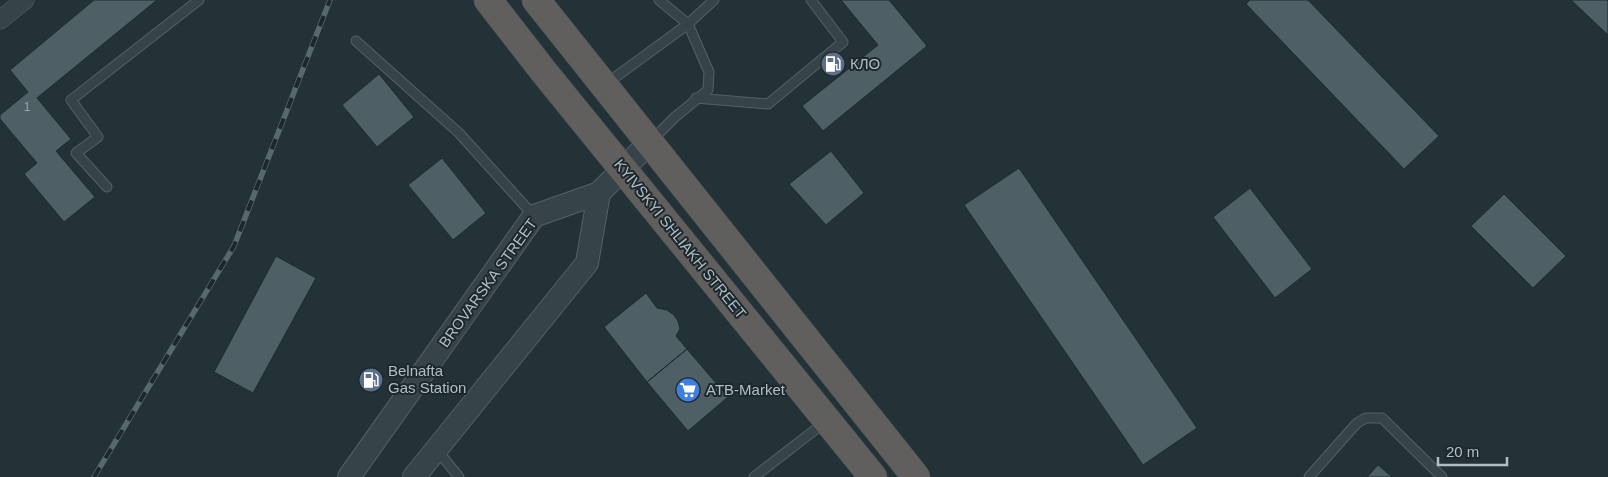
<svg xmlns="http://www.w3.org/2000/svg" width="1608" height="477" viewBox="0 0 1608 477" font-family="Arial,sans-serif">
<rect width="100%" height="100%" fill="#233237"/>
<!-- building -->
<path fill="#4e5f66" stroke="#1d2a2f" d="M 94,0 L 157,0 L 37,98 L 71,139 L 56,151 L 95,197 L 64,222 L 24,174 L 37,163 L 0,119 L 0,115 L 28,92 L 10,70 Z
M 841,0 L 889,0 L 927,46 L 823,131 L 802,106 L 878,45 Z
M 1250,0 L 1308,0 L 1439,136 L 1404,169 L 1246,4 Z
M 1571,0 L 1608,0 L 1608,35 Z
M 379,74 L 414,117 L 377,147 L 342,105 Z
M 831,151 L 864,193 L 826,225 L 789,184 Z
M 442,158 L 486,213 L 453,240 L 408,185 Z
M 1019,168 L 1197,428 L 1143,465 L 964,205 Z
M 1250,188 L 1312,269 L 1275,298 L 1213,217 Z
M 1504,194 L 1566,256 L 1533,288 L 1471,226 Z
M 276,256 L 316,278 L 253,393 L 214,372 Z
M 646,293 L 657,308 L 667,310 L 674,315 L 678,321 L 680,329 L 676,336 L 687,349 L 647,382 L 604,327 Z
M 687,349 L 728,397 L 688,431 L 647,382 Z
M 1378,465 L 1392,477 L 1367,477 Z"/>
<g fill="none" stroke-linecap="round" stroke-linejoin="round">
<defs>
<path id="service" d="M 356,41 L 459,133 L 534,216
M 606,84 L 688,24 L 714,0
M 696,98 L 768,104 L 843,42 L 811,0
M 652,140 L 675,117 L 708,90 L 709,72 L 688,24 L 659,0
M 107,187 L 76,153 L 98,137 L 71,100 L 199,0
M 437,450 L 459,477
M 754,477 L 825,422
M 1309,477 L 1357,423 L 1366,418 L 1382,418 L 1442,477"/>
<path id="minor" d="M 0,20 L 25,0"/>
<path id="tertiary" d="M 349,477 L 534,216 L 599,193 L 650,142
M 414,477 L 587,263 L 599,193"/>
<path id="trunk" d="M 488,0 L 544,72 L 873,477
M 536,0 L 916,477"/>
</defs>
<!-- service casing -->
<use href="#service" stroke="#546166" stroke-width="11"/>
<!-- minor casing -->
<use href="#minor" stroke="#546166" stroke-width="19"/>
<!-- tertiary casing -->
<use href="#tertiary" stroke="#546166" stroke-width="24"/>
<!-- trunk casing -->
<use href="#trunk" stroke="#414e53" stroke-width="29"/>
<!-- service -->
<use href="#service" stroke="#364348" stroke-width="9"/>
<!-- minor -->
<use href="#minor" stroke="#364348" stroke-width="18"/>
<!-- tertiary -->
<use href="#tertiary" stroke="#364348" stroke-width="22"/>
<!-- trunk -->
<use href="#trunk" stroke="#605f5e" stroke-width="28"/>
<defs>
<path id="rail" d="M 94,477 L 234,246 L 330,0"/>
</defs>
<!-- rail casing -->
<use href="#rail" stroke="#58686f" stroke-width="5.5"/>
<!-- rail -->
<use href="#rail" stroke="#1c282d" stroke-width="4" stroke-dasharray="11" stroke-linecap="butt"/>
</g>
<!-- icons -->
<defs>
<symbol id="fuel-disc" viewBox="-11 -11 22 22"><circle r="9.5" fill="#5c6f8a" stroke="#1c282d"/><path d="M-5.5-6h7V0h2V4h1.3V-2.5L3-4.5l.8-.8L6-3V5H2.5V1h-1V6h-7ZM-4.2-4.7v3.2H.2V-4.7Z" fill="#fff"/></symbol>
<symbol id="supermarket-disc" viewBox="-11 -11 22 22"><circle r="9.5" fill="#3f7fe0" stroke="#1c282d"/><path d="M-6-5.5h2.5l.6 2H6L4.5 2H-2.5L-4.4-4H-6ZM-1.5 3.2a1.3 1.3 0 1 0 .1 0ZM3 3.2a1.3 1.3 0 1 0 .1 0Z" fill="#fff"/></symbol>
</defs>
<g fill-rule="evenodd">
<use href="#fuel-disc" x="819" y="50" width="28" height="28"/>
<use href="#fuel-disc" x="357" y="366" width="28" height="28"/>
<use href="#supermarket-disc" x="674" y="376" width="28" height="28"/>
</g>
<g text-anchor="middle" stroke-width="4" stroke-linejoin="round" paint-order="stroke">
<!-- number labels -->
<g font-size="12" fill="#98a6ac">
<text x="27" y="111">1</text>
</g>
<!-- poi labels -->
<g font-size="15" fill="#b1bec4" stroke="#1c282d" text-anchor="start">
<text x="850" y="69">КЛО</text>
<text x="388" y="376">Belnafta<tspan x="388" dy="17">Gas Station</tspan></text>
<text x="706" y="395">ATB-Market</text>
</g>
<!-- street labels -->
<g font-size="15" fill="#b1bec4" stroke="#1c282d">
<text transform="translate(680 239) rotate(51)" y="5">KYIVSKYI SHLIAKH STREET</text>
<text transform="translate(488 283) rotate(-54)" y="5">BROVARSKA STREET</text>
</g>
</g>
<!-- scale -->
<path d="M1438 457v8h69v-8" fill="none" stroke="#b1bec4" stroke-width="2.5"/>
<text x="1446" y="457" font-size="15" fill="#b1bec4" stroke="#1c282d" stroke-width="4" paint-order="stroke">20 m</text>
</svg>
